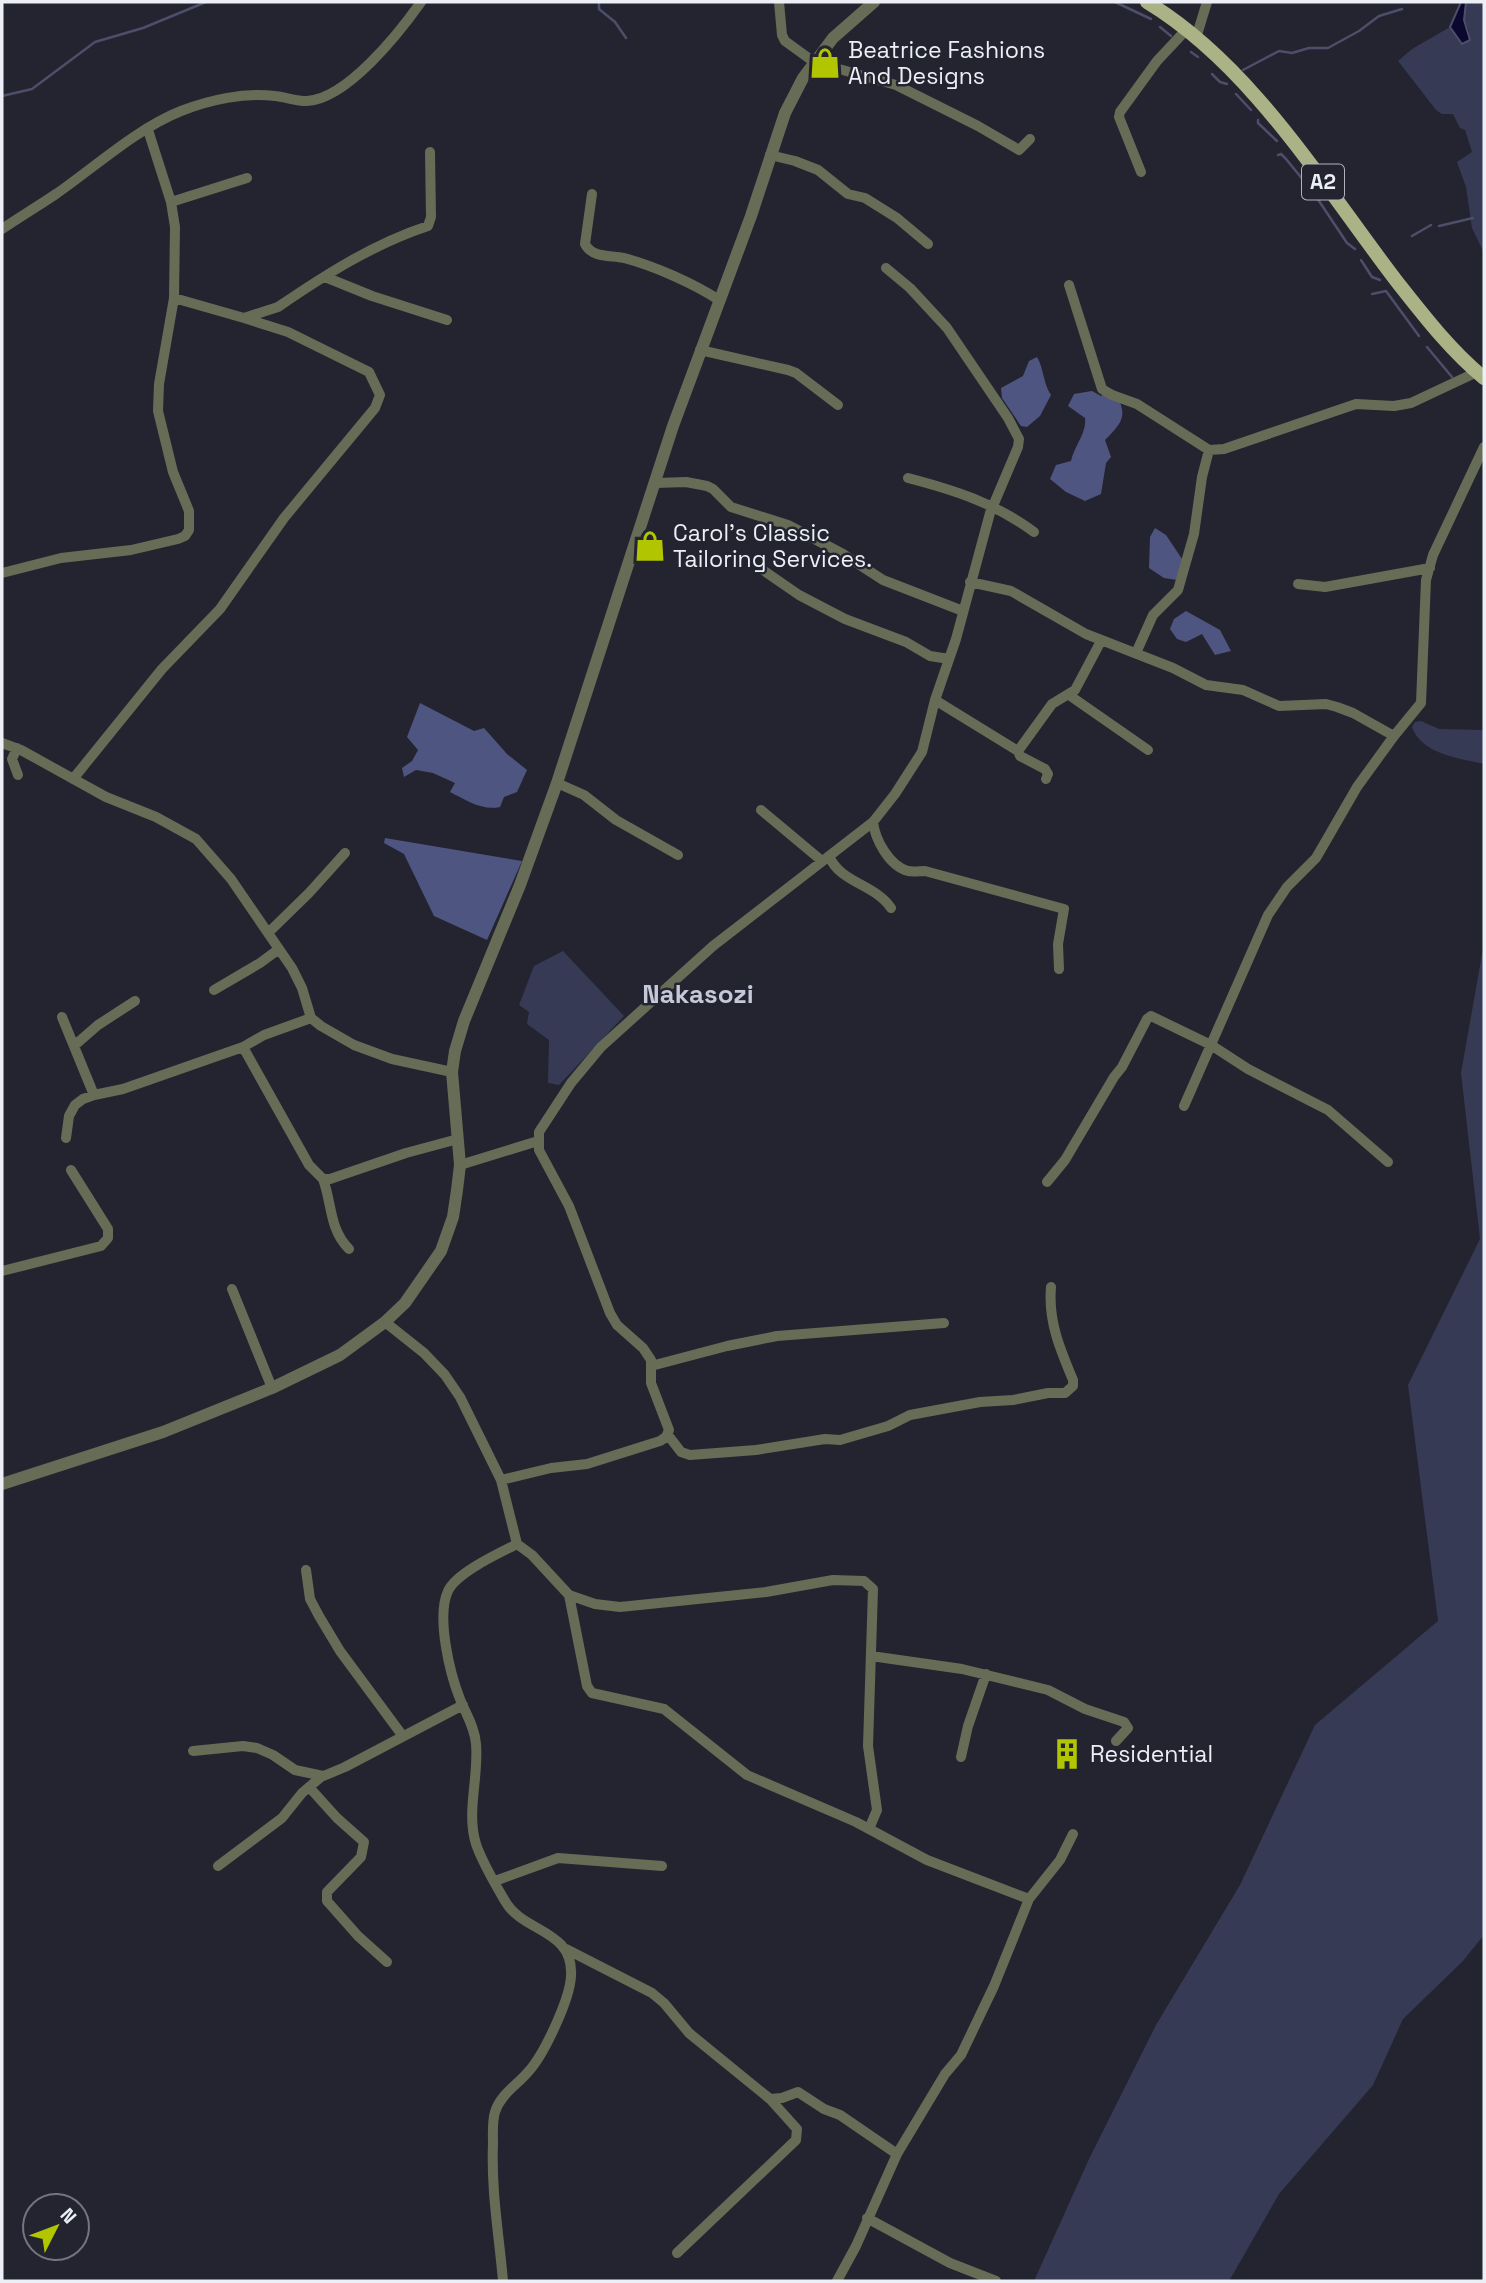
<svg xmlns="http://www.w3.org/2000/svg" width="1486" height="2283" viewBox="0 0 1486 2283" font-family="'Space Grotesk',sans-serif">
<rect width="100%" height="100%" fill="#232430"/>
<!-- green -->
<path fill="#373a55" d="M 1466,2 L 1484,2 L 1484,253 L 1472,228 L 1466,187 L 1457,162 L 1472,152 L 1465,130 L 1460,128 L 1453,114 L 1442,114 L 1436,110 L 1398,61 L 1412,49 L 1450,27 L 1462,44 L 1469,31 L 1464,19 Z
M 1421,721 L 1439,729 L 1484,730 L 1484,764 C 1460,758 1422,755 1412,727 L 1415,722 Z
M 1484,922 L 1484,1935 L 1462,1962 L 1403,2019 L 1373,2085 L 1279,2194 L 1229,2281 L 1034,2281 L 1090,2157 L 1156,2025 L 1240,1885 L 1315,1725 L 1438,1621 L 1408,1385 L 1480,1239 L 1461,1073 L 1484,943 Z
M 563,951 L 624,1016 L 559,1085 L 548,1083 L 549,1040 L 527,1024 L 529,1012 L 519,1005 L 534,966 Z"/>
<!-- forest -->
<path fill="#4f5581" d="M 1037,357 C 1044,369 1043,383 1051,395 L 1040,416 L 1027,427 L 1021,426 L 1002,398 L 1001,388 L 1023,376 L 1029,361 Z
M 1109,389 L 1114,390 C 1128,415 1124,421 1105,440 L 1111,457 L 1106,463 L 1101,494 L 1085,501 L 1066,492 L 1050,479 L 1056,465 L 1071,461 C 1074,446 1087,433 1085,418 L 1068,406 L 1074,394 L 1092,391 L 1101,396 Z
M 1155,528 L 1166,535 L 1184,562 L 1177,580 L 1164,578 L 1149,568 L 1150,537 Z
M 1186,611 L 1220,630 L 1231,651 L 1215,655 L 1202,634 L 1186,642 L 1177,639 L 1170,629 L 1174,619 Z
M 420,703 L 474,731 L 484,728 L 507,754 L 527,770 L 517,792 L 504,797 L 500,807 C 482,811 466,800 450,792 L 455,783 L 433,773 L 416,770 L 404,777 L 402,768 L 412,761 L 418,750 L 407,737 Z
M 385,838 L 522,861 L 487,940 L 434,916 L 404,854 L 384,843 Z"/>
<!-- water -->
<path fill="#0a082e" stroke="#4e4d6a" stroke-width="2" d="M 1461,2 L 1466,2 L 1464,20 L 1470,40 L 1462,44 L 1450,27 Z"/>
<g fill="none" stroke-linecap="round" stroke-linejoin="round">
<!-- stream -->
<path stroke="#4e4d6a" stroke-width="2.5" d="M 599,2 L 599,9 L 615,22 L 626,38
M 1115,2 L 1151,19
M 1160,27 L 1171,36
M 1191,52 L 1198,57
M 1243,70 L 1279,51 L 1292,53 L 1309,48 L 1328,48 L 1359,31 L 1379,16 L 1402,9
M 1212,74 L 1220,82 L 1227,84
M 1236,94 L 1251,110
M 2,96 L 32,89 L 95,42 L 143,28 L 206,2
M 1258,120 L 1258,123 L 1277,141
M 1278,155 L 1281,154 L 1286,159 L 1313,192 L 1347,243 L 1355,249
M 1439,226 L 1473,218
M 1412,236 L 1431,225
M 1361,260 L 1372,277 L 1380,280
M 1372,294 L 1386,291 L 1419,336
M 1427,347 L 1452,377"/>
<!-- minor -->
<path stroke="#676c56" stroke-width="10" d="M 779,2 L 782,35 L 785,41 L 814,62 L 896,85 L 978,126 L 1019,150 L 1030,139
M 1196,38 L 1207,2
M 770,155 L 795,161 L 818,170 L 848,194 L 865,198 L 897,218 L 928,244
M 1141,172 L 1119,117 L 1120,112 L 1157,61 L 1186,30
M 592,194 L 585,244 C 592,258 610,255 624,258 C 654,266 693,283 719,300
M 171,202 L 247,178
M 2,229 C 20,217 38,206 56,194 C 95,167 136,129 181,111 C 209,100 245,92 275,96 C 285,97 296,101 307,101 C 347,99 399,33 421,2
M 325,277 L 372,296 L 447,320
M 1069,285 L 1102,389 L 1112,395 L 1137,404 L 1209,450 L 1224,449 L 1356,404 L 1394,406 L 1411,403 L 1477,372
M 174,298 L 244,318 L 278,307 C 325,275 373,244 428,226 L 431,217 L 430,152
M 700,350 L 788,370 L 796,373 L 838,405
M 908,478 C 954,490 995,503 1034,532
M 656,483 L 686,482 L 707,486 L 713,489 L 731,507 L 788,525 L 843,554 L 883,580 L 963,611
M 760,568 L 799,595 L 845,619 L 906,642 L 930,656 L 949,659
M 2,573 L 61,558 L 131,550 L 178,539 L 185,536 L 189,530 L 189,511 L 173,472 L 158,411 L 159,384 L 174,298 L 175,227 L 171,202 L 148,130
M 970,582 L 1011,591 L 1086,634 L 1173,668 L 1206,685 L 1243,690 L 1279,706 L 1326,704 L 1337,707 L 1353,713 L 1394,736 L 1421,703 L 1426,580 L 1433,555 L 1484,447
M 1298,584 L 1325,587 L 1430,568
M 1136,653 L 1153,615 L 1178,590 L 1194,534 L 1202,477 L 1209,450
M 1069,695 L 1148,750
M 935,700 L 1018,751 L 1020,756 L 1045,769 L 1048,774 L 1046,779
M 2,743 L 21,750 L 106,797 L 156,817 L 196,839 L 231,879 L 292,968 L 302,988 L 311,1018 L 321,1026 L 354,1045 L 392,1059 L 452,1072
M 17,748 L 12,759 L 18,775
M 1018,751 L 1052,704 L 1075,690 L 1101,641
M 73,779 L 162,669 L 220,609 L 284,518 L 375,408 L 380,395 L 369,372 L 288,332 L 244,318
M 557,783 L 584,795 L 616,820 L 678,855
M 761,810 L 822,861
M 873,822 C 875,839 889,866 908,871 C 913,872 920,871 925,871 L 1064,909 L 1058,944 L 1059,969
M 829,856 C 840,883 875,884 891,908
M 268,933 L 309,893 L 345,853
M 214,990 L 260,963 L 279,949
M 62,1017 L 94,1095
M 75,1045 L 98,1025 L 135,1001
M 243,1047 L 309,1165 L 323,1179 L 330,1179 L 406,1153 L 458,1139
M 1184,1106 L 1268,915 L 1287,887 L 1316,858 L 1357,787 L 1394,736
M 66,1138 L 69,1116 L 75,1105 L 83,1099 L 94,1095 L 123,1089 L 243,1047 L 264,1035 L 311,1018
M 460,1165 L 538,1141
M 323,1179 C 332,1203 329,1229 349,1249
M 1047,1182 L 1065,1160 L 1114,1077 L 1122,1067 L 1147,1019 L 1151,1016 L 1211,1045 L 1248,1069 L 1328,1110 L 1388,1162
M 2,1271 L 101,1246 L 108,1238 L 108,1229 L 71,1170
M 232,1289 L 272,1388
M 385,1322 L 424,1353 L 445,1375 L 460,1397 L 501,1480 L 517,1544 L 532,1555 L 569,1595 L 595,1604 L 620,1607 L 766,1592 L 833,1580 L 864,1581 L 873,1589 L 868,1746 L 877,1810 L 869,1829
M 651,1366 L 727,1346 L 777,1336 L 944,1323
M 668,1435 L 681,1452 L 690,1455 L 756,1450 L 825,1439 L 840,1440 L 888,1426 L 910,1415 L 980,1402 L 1013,1400 L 1048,1393 L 1065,1393 L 1073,1386 L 1073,1380 C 1060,1349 1048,1321 1051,1287
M 501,1480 L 551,1468 L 587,1464 L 660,1441 L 666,1437 L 669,1430 L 651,1383 L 651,1360 L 643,1348 L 617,1325 L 610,1313 L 569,1206 L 539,1150 L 539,1132 L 571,1083 L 601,1047 L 713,946 L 873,822 L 895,794 L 922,752 L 935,700 L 956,639 L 990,513 L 1018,447 L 1019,439 L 1008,418 L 947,328 L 910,288 L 886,268
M 306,1570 L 310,1599 L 319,1616 L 340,1651 L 402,1735
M 569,1595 L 587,1686 L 592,1693 L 664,1709 L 747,1775 L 856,1822 L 927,1860 L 1029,1899
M 871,1656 L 962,1669 L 1048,1690 L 1085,1709 L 1124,1722 L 1128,1728 L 1116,1741
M 193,1751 L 243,1746 L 257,1748 L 273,1755 L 295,1770 L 323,1776
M 961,1757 L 968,1726 L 986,1674
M 309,1787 L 337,1818 L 364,1842 L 361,1857 L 327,1892 L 327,1901 L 358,1936 L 387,1962
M 218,1866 L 282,1818 L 302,1793 L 321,1777 L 345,1767 L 463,1705
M 495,1881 L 558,1858 L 662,1866
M 566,1949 L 652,1993 L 664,2003 L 689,2033 L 770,2099 L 782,2098 L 798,2092 L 824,2109 L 840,2115 L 897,2154
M 867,2218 L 950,2263 L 996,2281
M 677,2253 L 796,2140 L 797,2129 L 770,2099
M 503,2281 C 499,2235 491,2190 493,2144 C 493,2134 492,2122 495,2112 C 500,2095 517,2085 528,2072 C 544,2055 570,1999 571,1976 C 574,1929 523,1933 505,1901 C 495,1884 482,1862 476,1844 C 466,1812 479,1777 476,1744 C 475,1728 466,1714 460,1699 C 450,1674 436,1617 448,1591 C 456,1573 499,1553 517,1544
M 837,2281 L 856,2246 L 897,2154 L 945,2074 L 961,2055 L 994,1986 L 1029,1899 L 1060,1860 L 1073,1834"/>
<!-- tertiary -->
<path stroke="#676c56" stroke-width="12" d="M 2,1484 L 163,1432 L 272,1388 L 340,1355 L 385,1322 L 405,1303 L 441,1251 L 453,1217 L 457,1190 L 460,1165 L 452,1072 L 455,1051 L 464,1021 L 520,885 L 557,783 L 673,426 L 751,216 L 785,113 L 803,78 L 833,38 L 874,2"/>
<!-- primary -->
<path stroke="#aab286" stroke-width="14" d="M 1147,2 C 1253,66 1324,187 1398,283 C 1424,316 1451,351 1484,378"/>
</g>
<!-- icons -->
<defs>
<symbol id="shop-bare" viewBox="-9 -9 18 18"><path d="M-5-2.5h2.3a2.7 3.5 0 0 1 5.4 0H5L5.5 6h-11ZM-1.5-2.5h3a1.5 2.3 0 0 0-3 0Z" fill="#b1c500" stroke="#232430" stroke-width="2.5" paint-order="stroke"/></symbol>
<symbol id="building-bare" viewBox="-9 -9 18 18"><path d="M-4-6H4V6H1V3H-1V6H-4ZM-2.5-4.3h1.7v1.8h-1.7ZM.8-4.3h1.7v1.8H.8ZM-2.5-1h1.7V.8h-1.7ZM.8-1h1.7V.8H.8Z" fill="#b1c500" stroke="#232430" stroke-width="2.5" paint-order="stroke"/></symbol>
</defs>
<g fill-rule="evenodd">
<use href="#shop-bare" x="803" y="41" width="44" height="44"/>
<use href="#shop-bare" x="628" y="524" width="44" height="44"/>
<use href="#building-bare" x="1045" y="1732" width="44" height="44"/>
</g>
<g text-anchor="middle" stroke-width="5" stroke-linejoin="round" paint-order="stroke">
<!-- shield labels -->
<rect fill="#232430" stroke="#b0b2bb" stroke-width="2" x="1302" y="164.5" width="42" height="35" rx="5"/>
<g font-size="21" font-weight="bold" fill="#edeff7">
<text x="1323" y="189">A2</text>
</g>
<!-- poi labels -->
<g font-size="23" fill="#edeff7" stroke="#232430" text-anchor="start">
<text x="848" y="58">Beatrice Fashions<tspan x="848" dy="26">And Designs</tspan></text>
<text x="673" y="541">Carol's Classic<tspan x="673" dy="26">Tailoring Services.</tspan></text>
<text x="1090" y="1762">Residential</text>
</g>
<!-- quarter labels -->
<g font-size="26" font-weight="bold" fill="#c5c8d8" stroke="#232430">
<text x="698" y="1003">Nakasozi</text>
</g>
</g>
<!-- border -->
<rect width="1486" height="2283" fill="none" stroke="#edeff7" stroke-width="7"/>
<!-- north arrow -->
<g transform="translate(56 2227) rotate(48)"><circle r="33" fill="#232430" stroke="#747580" stroke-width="2"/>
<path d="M0-5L12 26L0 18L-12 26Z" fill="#b1c500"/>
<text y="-10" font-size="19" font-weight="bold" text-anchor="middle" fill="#edeff7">N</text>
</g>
</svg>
